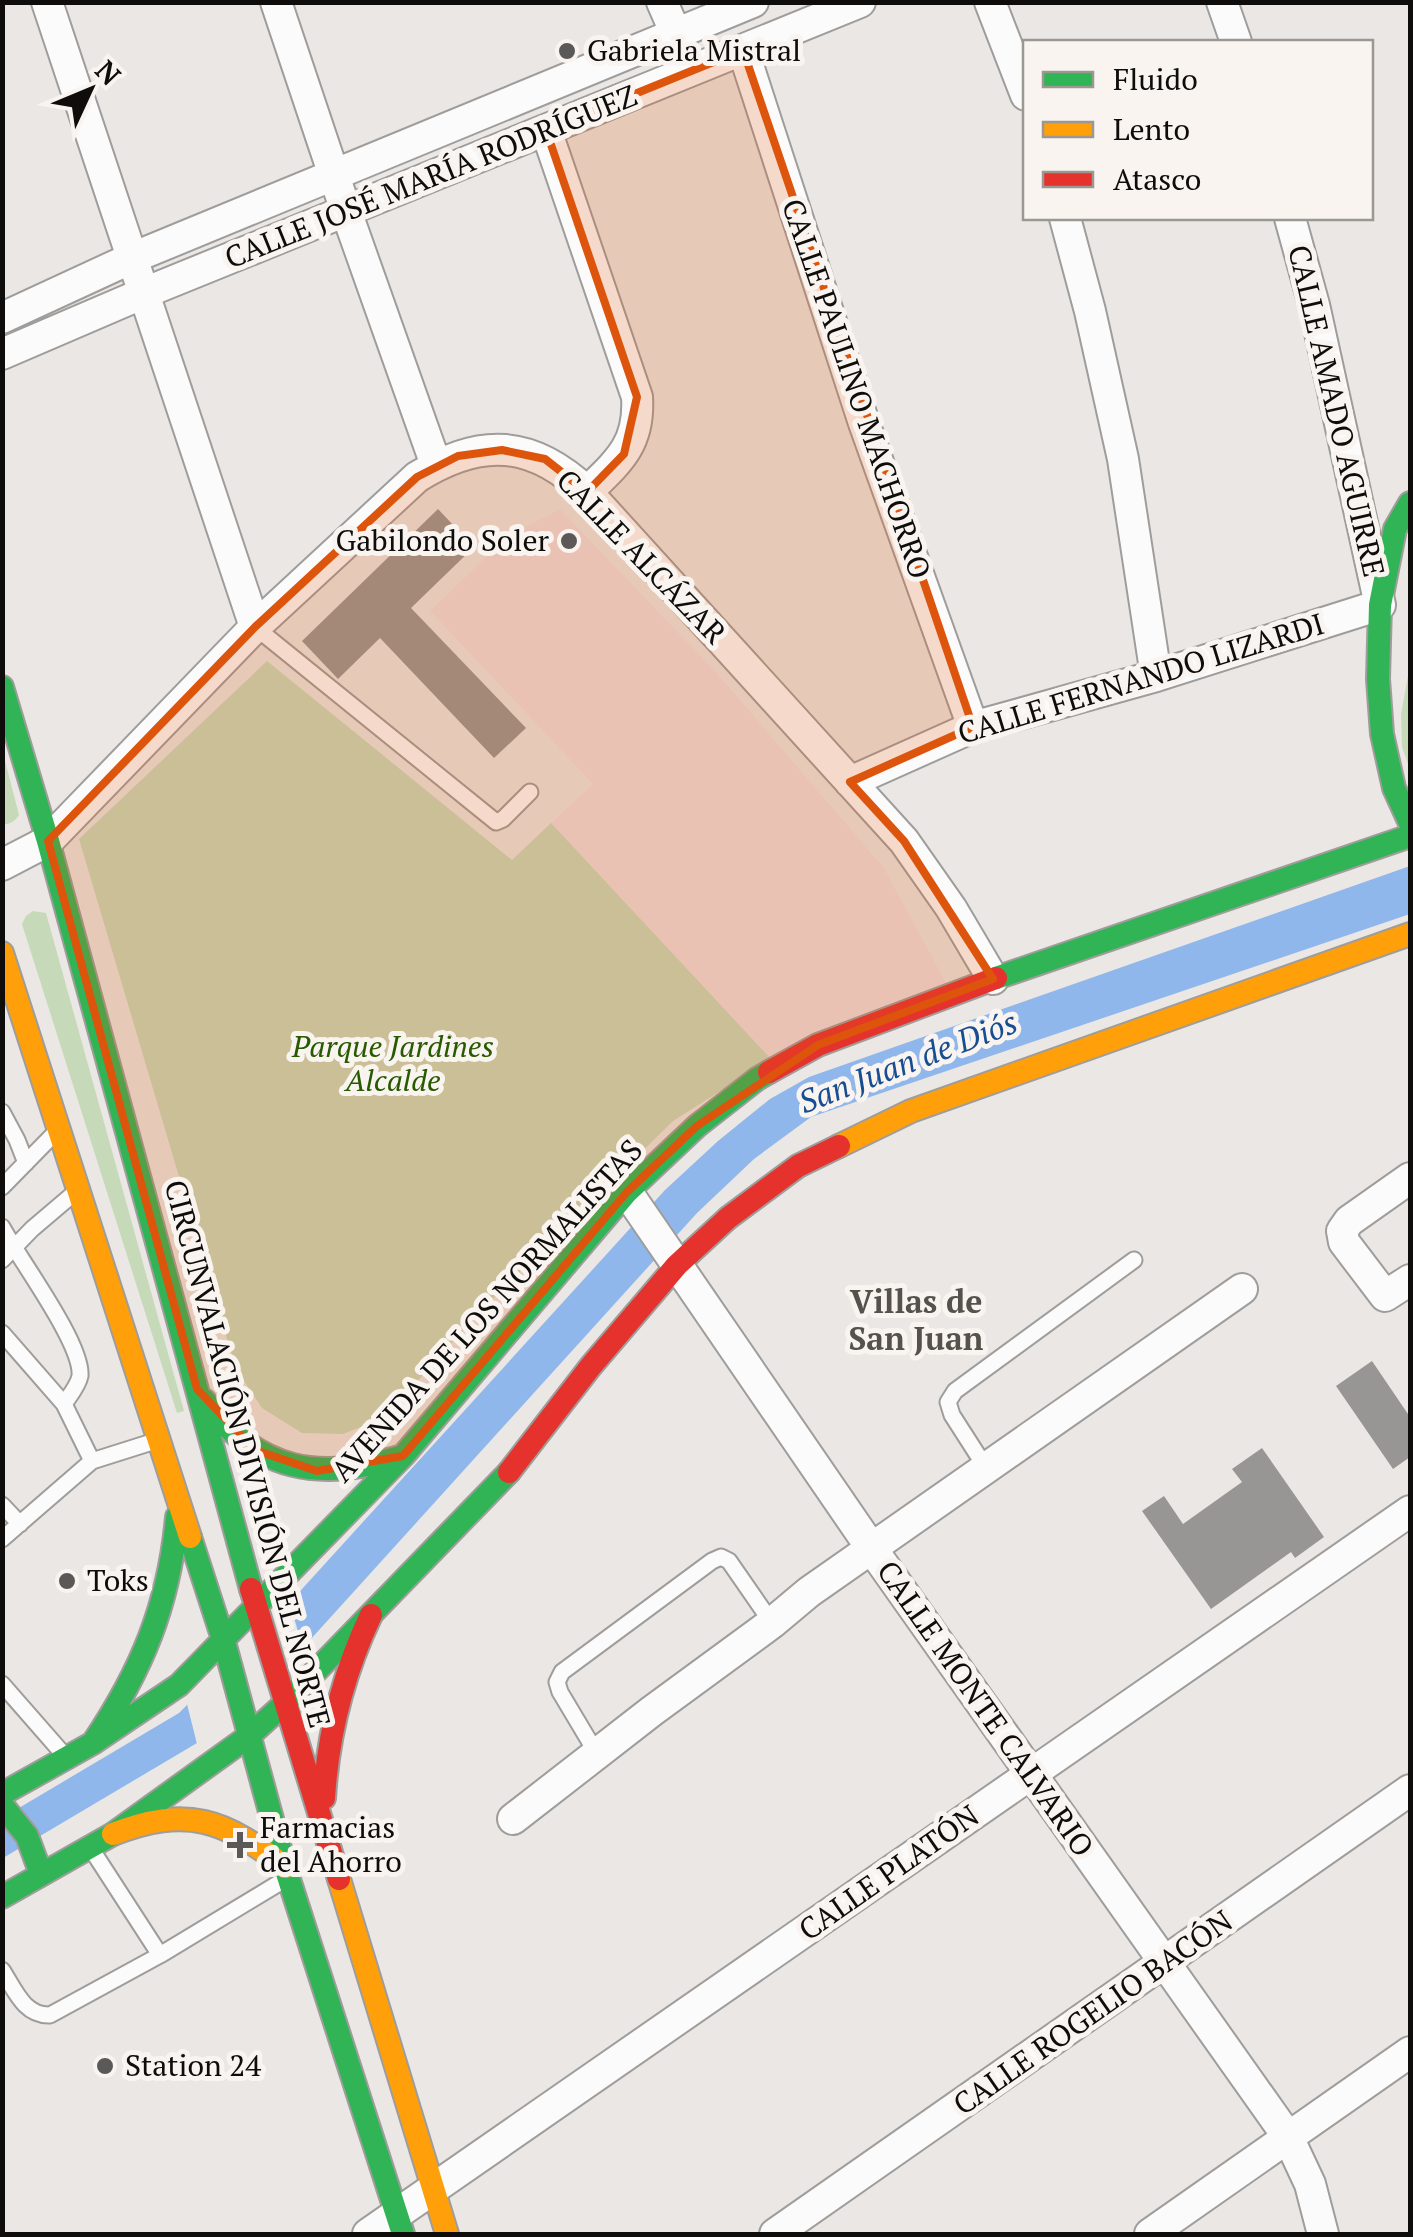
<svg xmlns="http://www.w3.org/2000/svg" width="1413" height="2237" viewBox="0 0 1413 2237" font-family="'PT Serif',serif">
<rect width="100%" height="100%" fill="#eae7e4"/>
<!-- education -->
<path fill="#eededf" d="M 560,509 L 715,671 L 884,868 L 946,983 L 771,1059 L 551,823 L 593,784 L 430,611 L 508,536 Z"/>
<!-- green -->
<path fill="#c6dab9" d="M 267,661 L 512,860 L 551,823 L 771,1059 L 673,1121 L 485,1306 L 405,1395 L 376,1421 L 343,1434 L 302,1433 L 262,1408 L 236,1369 L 79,839 Z
M 1410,665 L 1410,769 L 1402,747 L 1401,714 Z
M 2,749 L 19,815 C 15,821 10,825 2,824 Z
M 33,911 L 46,913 L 184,1411 L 177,1413 L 22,924 L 26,916 Z"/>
<!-- water -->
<path fill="#90b7eb" d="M 1410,866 L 1410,914 L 811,1117 L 754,1159 L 697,1213 L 310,1640 L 197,1743 L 3,1858 L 2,1818 L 179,1713 L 292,1600 L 665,1190 L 718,1141 L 770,1099 L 809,1077 Z"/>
<!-- pier -->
<path fill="#eae7e4" d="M 288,1596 L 304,1653 L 198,1748 L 186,1700 Z"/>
<!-- building -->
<path fill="#989694" d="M 438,509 L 474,547 L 411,608 L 526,728 L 494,758 L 380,638 L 338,679 L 302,641 Z
M 1372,1361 L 1410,1417 L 1410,1457 L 1393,1469 L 1336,1386 Z
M 1262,1448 L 1324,1537 L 1295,1558 L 1291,1552 L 1211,1609 L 1142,1511 L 1164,1496 L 1183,1524 L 1242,1482 L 1232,1469 Z"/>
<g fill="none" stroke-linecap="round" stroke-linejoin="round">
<defs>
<path id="lane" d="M 255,627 L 496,822 L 503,819 L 530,792
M 2,1112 L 17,1140 L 26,1163
M 2,1187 L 53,1135
M 2,1227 C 19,1259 83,1344 80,1376 C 78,1386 70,1395 64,1404
M 2,1260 L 32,1229 L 72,1195
M 2,1333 L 64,1404 L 92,1461
M 986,1468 L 952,1415 L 948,1402 L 955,1391 L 1134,1260
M 2,1505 L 20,1524
M 2,1539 L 92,1461 L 152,1442
M 2,1684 L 65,1756
M 597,1754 L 560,1692 L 557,1682 L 562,1672 L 712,1561 L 721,1557 L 729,1561 L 772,1623
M 92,1850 L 160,1955
M 2,1970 C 15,1990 24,2016 50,2015 L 160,1955 L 284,1880"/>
<path id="street" d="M 47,2 L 255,627
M 276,2 L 346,211 L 436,465
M 662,2 L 683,50
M 990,2 L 1026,95
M 1222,2 L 1236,42
M 743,50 L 864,423 L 973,727
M 546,130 L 637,397 C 640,444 619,461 587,492
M 1065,218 L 1090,311 L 1123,459 L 1156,676
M 2,318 L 132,258 L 753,2
M 2,354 L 144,293 L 860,2
M 850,782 L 973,727 L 1156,676 L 1380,605 L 1314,305 L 1290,218
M 2,865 L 48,841 L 255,627 L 417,477 C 481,437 532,440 587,492 L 904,841 L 951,908 L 993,979
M 1410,1178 L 1349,1221 L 1342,1231 L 1344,1242 L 1385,1296 L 1410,1280
M 627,1192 L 872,1549 L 1288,2137 L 1310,2184 L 1323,2234
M 513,1819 L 652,1711 L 772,1623 L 809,1592 L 1242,1289
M 368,2234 L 1410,1511
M 775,2234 L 1410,1790
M 1150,2234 L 1410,2052"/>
<path id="fast" d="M 1410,503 L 1395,529 L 1380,605 L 1378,679 L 1382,734 L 1394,788 L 1410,823
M 2,687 L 48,841 L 251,1589
M 996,978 L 1410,836
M 204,1400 C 258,1472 319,1482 403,1456
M 190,1537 L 224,1642 L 285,1867 L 403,2234
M 93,1743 C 142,1670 169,1605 177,1517
M 2,1794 L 93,1743 L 179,1685 L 403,1456 L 627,1192 L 697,1126 L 757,1079 L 769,1072
M 2,1805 L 27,1836 L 41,1874
M 2,1897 L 113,1834 L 249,1736 L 284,1704 L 509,1472"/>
<path id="slow" d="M 2,953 L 190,1537
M 839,1146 L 911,1111 L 1410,934
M 113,1834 C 187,1805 225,1820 285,1867
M 339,1879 L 447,2234"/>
<path id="jam" d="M 769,1072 L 818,1045 L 996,978
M 509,1472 L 591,1366 L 677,1265 L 728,1218 L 798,1166 L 839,1146
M 251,1589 L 339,1879
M 324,1798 C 328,1733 343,1674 371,1615"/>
</defs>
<!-- lane casing -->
<use href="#lane" stroke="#9f9d9b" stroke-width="19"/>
<!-- street casing -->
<use href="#street" stroke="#9f9d9b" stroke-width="34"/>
<!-- fast casing -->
<use href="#fast" stroke="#9f9d9b" stroke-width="26"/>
<!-- slow casing -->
<use href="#slow" stroke="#9f9d9b" stroke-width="26"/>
<!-- jam casing -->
<use href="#jam" stroke="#9f9d9b" stroke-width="26"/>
<!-- lane -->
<use href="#lane" stroke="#fcfbfb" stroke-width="15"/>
<!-- street -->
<use href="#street" stroke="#fcfbfb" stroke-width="30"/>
<!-- fast -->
<use href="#fast" stroke="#30b455" stroke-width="22"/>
<!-- slow -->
<use href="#slow" stroke="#ff9f0a" stroke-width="22"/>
<!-- jam -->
<use href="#jam" stroke="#e5322d" stroke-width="22"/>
</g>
<!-- marked area -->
<path fill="#dd550c" fill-opacity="0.2" stroke="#dd550c" stroke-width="8" stroke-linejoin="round" d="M 743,50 L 973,727 L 850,782 L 904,841 L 993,979 L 818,1045 L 697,1126 L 627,1192 L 403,1456 L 317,1471 L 255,1450 L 197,1389 L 48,841 L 255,627 L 417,477 L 458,456 L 502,450 L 545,459 L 587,492 L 624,454 L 637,397 L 546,130 Z"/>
<!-- markers -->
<g fill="#5b5957" stroke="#f9f4f0" stroke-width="4">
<circle cx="567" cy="51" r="10"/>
<circle cx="569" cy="541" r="10"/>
<circle cx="67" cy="1581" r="10"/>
<path d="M235 1830h10v10h10v10h-10v10h-10v-10h-10v-10h10z"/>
<circle cx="105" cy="2066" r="10"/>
</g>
<g text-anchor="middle" stroke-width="10" stroke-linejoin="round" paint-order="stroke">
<!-- poi labels -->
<g font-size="30" fill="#0e0d0b" stroke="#f9f4f0" text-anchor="start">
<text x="587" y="61">Gabriela Mistral</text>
<text x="549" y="551" text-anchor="end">Gabilondo Soler</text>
<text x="87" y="1591">Toks</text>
<text x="260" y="1838">Farmacias<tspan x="260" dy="34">del Ahorro</tspan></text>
<text x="125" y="2076">Station 24</text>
</g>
<!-- street labels -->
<g font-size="30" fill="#0e0d0b" stroke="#f9f4f0">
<text transform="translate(431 177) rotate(-22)" y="10">CALLE JOSÉ MARÍA RODRÍGUEZ</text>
<text transform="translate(856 389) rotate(71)" y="10">CALLE PAULINO MACHORRO</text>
<text transform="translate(1336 411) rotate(77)" y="10">CALLE AMADO AGUIRRE</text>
<text transform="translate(641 557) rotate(46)" y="10">CALLE ALCÁZAR</text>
<text transform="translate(1141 679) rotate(-17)" y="10">CALLE FERNANDO LIZARDI</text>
<text transform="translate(487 1311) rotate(-48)" y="10">AVENIDA DE LOS NORMALISTAS</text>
<text transform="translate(247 1454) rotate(75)" y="10">CIRCUNVALACIÓN DIVISIÓN DEL NORTE</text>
<text transform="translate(985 1709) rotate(55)" y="10">CALLE MONTE CALVARIO</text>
<text transform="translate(889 1873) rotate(-35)" y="10">CALLE PLATÓN</text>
<text transform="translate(1093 2013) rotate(-35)" y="10">CALLE ROGELIO BACÓN</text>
</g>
<!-- park labels -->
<g font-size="30" font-style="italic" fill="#285a00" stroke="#f9f4f0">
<text x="393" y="1057">Parque Jardines<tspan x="393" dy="34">Alcalde</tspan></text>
</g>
<!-- water labels -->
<g font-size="32" font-style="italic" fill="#174d91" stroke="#f9f4f0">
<text transform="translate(908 1062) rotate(-21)" y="11">San Juan de Diós</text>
</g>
<!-- neighbourhood labels -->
<g font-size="32" font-weight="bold" fill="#55514d" stroke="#f9f4f0">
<text x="916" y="1313">Villas de<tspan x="916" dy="37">San Juan</tspan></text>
</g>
</g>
<!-- border -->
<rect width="1413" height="2237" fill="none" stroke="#0e0d0b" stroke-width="10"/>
<!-- legend -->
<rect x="1023" y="40" width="350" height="180" fill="#f9f4f0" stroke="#9b9894" stroke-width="2.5"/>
<rect x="1043" y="72" width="50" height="15" fill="#30b455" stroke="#9b9894" stroke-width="2.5"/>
<text x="1113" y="90" font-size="30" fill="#0e0d0b">Fluido</text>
<rect x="1043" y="122" width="50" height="15" fill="#ff9f0a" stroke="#9b9894" stroke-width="2.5"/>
<text x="1113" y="140" font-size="30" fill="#0e0d0b">Lento</text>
<rect x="1043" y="172" width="50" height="15" fill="#e5322d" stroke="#9b9894" stroke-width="2.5"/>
<text x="1113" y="190" font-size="30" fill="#0e0d0b">Atasco</text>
<!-- north arrow -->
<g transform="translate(90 90) rotate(46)" stroke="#f9f4f0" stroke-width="8" paint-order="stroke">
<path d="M0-8L18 38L0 25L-18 38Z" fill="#0e0d0b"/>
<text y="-15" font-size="28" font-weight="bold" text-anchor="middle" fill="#0e0d0b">N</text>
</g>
</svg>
